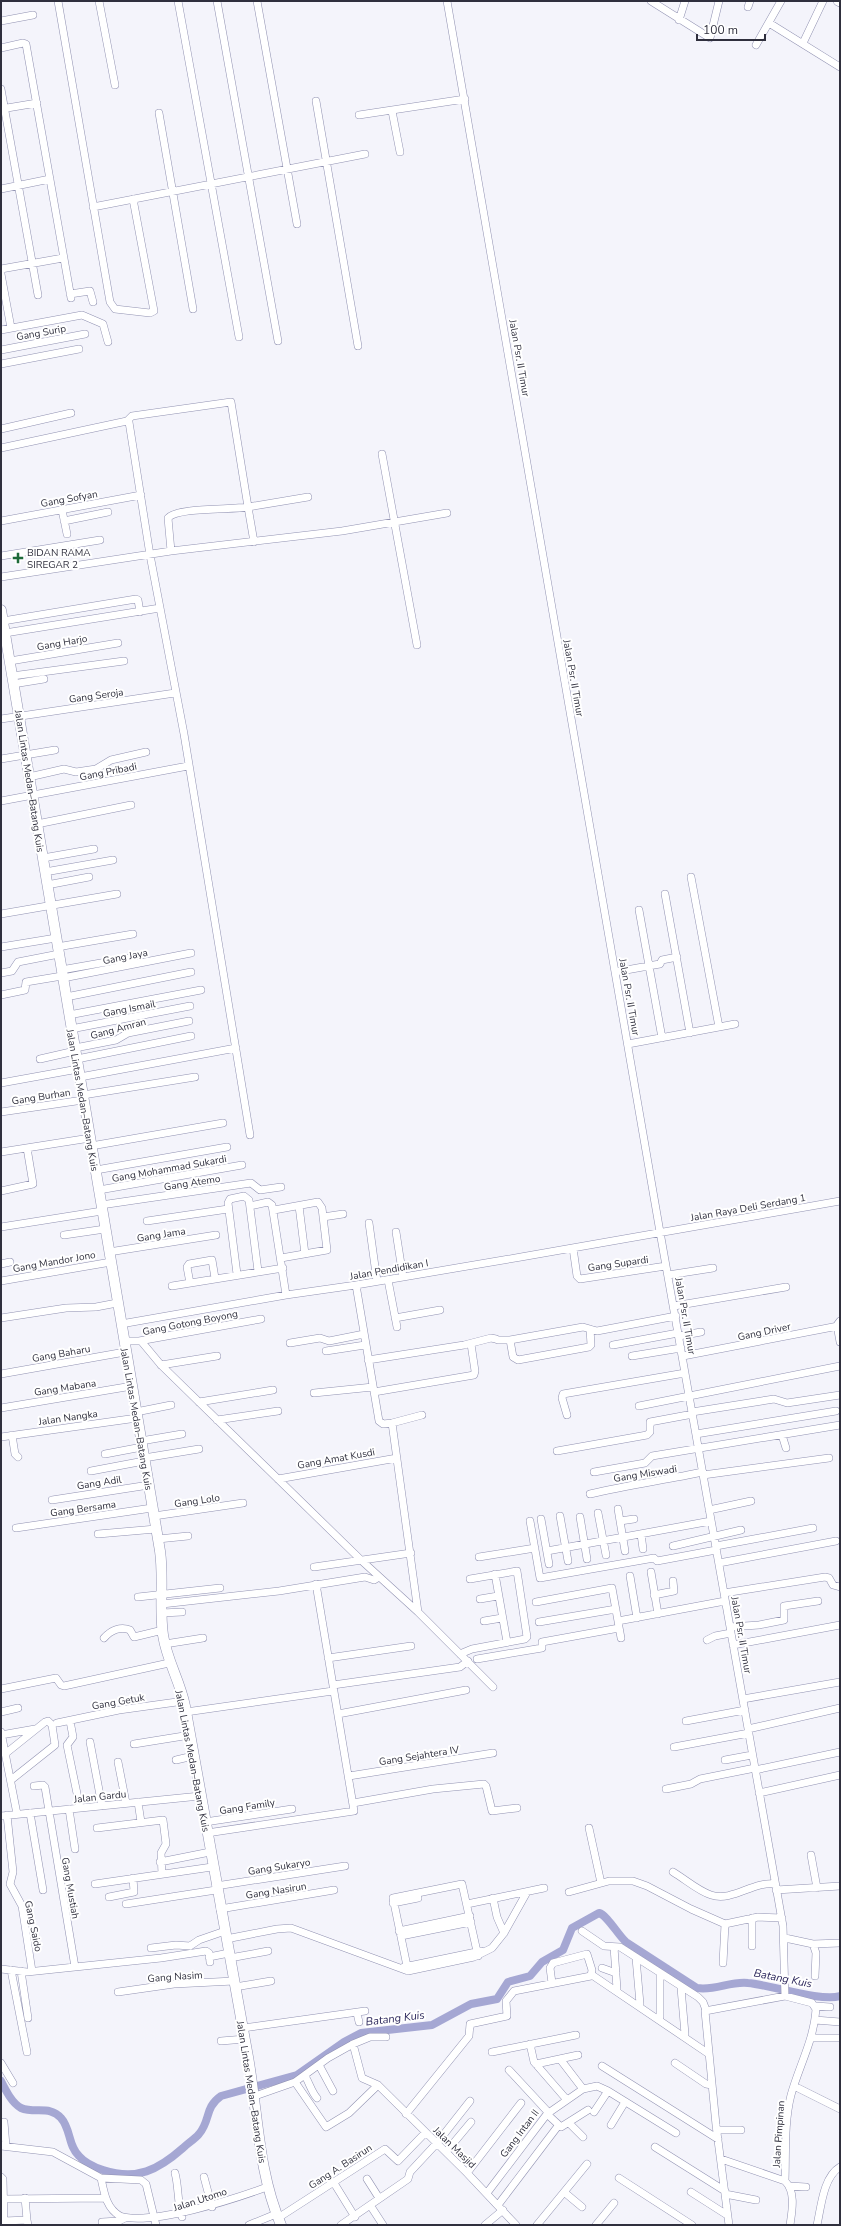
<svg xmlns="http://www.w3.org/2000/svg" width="841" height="2226" viewBox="0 0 841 2226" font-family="'Nunito Sans',sans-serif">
<rect width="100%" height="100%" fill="#f4f4fb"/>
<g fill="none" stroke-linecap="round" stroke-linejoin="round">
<!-- river -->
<path stroke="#a5a7d3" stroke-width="8" d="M 1,2081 C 6,2091 12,2103 21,2108 C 35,2114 50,2105 61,2118 C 71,2129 68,2146 79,2156 C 85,2163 94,2167 103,2170 C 137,2181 158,2170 183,2148 C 188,2143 195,2139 199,2134 C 211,2120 204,2108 221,2096 L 297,2075 L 344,2042 L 361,2033 L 432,2025 L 471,2004 L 497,1999 L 508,1982 L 530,1976 L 542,1962 L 563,1950 L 572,1928 L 599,1913 C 607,1915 618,1935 626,1942 L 697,1988 C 715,1991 730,1981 748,1983 C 771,1985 821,2002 840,1996"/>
<defs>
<path id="minor" d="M 58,1 L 110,302 L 115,309 L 150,313 L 154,311 L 133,199
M 99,1 L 115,85
M 178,1 L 239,337
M 217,1 L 278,341
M 257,1 L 297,224
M 447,1 L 660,1232 L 783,1926 L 785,1996
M 651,1 L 710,38 L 719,1
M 748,7 L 750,1
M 679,20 L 685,1
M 1,21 L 33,15
M 769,23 L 840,67
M 803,43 L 823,1
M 756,45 L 781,1
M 1,48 L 23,43 L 26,44 L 71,298
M 1,89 L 38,295
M 316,101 L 358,346
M 1,109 L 37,103
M 392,111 L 400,152
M 159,113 L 193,309
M 359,115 L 465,99
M 1,189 L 50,179
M 93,207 L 365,154
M 1,269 L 63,258
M 1,274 L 11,328
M 70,294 L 90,291 L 93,302
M 1,330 L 82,315 L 103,324 L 108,342
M 1,350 L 85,334
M 1,364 L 79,349
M 127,421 L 129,422 L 150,555 L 184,734 L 250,1135
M 1,429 L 71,413
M 1,448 L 127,421 L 132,416 L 231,402 L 248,507 L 308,497
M 382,454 L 417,645
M 62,510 L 67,534
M 1,521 L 141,495
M 64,521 L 108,512
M 171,551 L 168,518 C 177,507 232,510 248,507 L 254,542
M 1,556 L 100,540
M 1,577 L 171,551 L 342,531 L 447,513
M 3,621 L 136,599 L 138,600 L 140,612
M 5,633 L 160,608
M 10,661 L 118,643
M 12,676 L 124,661
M 13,684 L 44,679
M 1,719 L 175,693
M 1,759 L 55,750
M 29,777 L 64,769 L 76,772 L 96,769 L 111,760 L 146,752
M 1,801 L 188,766
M 37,824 L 131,805
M 43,858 L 94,849
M 45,872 L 113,860
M 691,877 L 719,1027
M 47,885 L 89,877
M 665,894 L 690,1033
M 639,910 L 662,1038
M 1,914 L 117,894
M 1,947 L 56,938
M 57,947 L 133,934
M 61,970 L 135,957
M 615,972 L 654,965 L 660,964 L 662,960 L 677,957
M 1,973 L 12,971 L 18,962 L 59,954
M 63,978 L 191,953
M 1,995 L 25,990 L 26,982 L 62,976
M 66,997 L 191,972
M 69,1015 L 201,990
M 71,1029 L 190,1006
M 628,1044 L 735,1024
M 75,1048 L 116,1040 L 128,1033 L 189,1021
M 40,1059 L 75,1051
M 77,1059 L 191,1036
M 80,1077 L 236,1048
M 1,1083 L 78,1069
M 83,1095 L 195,1077
M 1,1112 L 83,1100
M 91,1146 L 223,1123
M 1,1152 L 90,1138
M 96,1170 L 227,1147
M 99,1190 L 242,1165
M 1,1191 L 33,1184 L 27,1148
M 101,1205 L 251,1183 L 260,1190 L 281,1187
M 250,1206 L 268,1202 L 272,1205 L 286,1295
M 299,1206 L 305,1254
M 274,1210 L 318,1202 L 322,1208 L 327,1250 L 281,1258
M 323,1217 L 343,1214
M 147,1221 L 228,1209
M 369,1223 L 377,1281
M 1,1227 L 102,1211
M 396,1232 L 403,1277
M 64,1235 L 105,1229
M 573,1248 L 577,1276 L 580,1279 L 666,1266
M 109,1252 L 216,1235
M 1,1264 L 10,1262
M 237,1274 L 228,1203 L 230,1199 L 244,1196 L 249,1200 L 258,1271
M 668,1275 L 713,1268
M 388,1280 L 397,1327
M 1,1281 L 111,1262
M 190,1283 L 187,1267 L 189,1264 L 212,1260 L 215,1278
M 356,1285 L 379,1421 L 383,1424 L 392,1423 L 418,1612 L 493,1687
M 172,1286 L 283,1268
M 674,1306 L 786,1287
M 1,1318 L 66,1308 L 96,1307 L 117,1303
M 395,1318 L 440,1310
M 840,1321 L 837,1325 L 840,1342
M 121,1324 L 286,1295 L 356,1285 L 521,1257 L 840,1201
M 679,1336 L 701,1332
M 498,1340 L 510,1340 L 583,1327 L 597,1331 L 676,1316
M 510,1340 L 513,1357 L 518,1360 L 589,1347 L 591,1345 L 590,1329
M 124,1341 L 139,1341 L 261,1319
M 141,1341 L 161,1365 L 362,1561 L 418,1612
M 290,1343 L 320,1338 L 329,1341 L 364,1334
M 613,1345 L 678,1333
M 326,1351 L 365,1345
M 632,1356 L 681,1348
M 683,1356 L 838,1326
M 368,1360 L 464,1345 L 491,1338 L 496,1339
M 161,1365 L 217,1356
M 1,1374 L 125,1352
M 374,1392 L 474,1375 L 475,1371 L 471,1344
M 314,1393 L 373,1387
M 199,1402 L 273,1390
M 639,1406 L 840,1366
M 1,1408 L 132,1386
M 136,1412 L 171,1405
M 692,1412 L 774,1399 L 787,1403 L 840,1395
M 567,1415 L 562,1398 L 563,1394 L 685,1373
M 217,1420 L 278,1411
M 392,1423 L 422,1415
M 696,1434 L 836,1411
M 12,1435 L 15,1454 L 18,1457
M 782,1435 L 786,1448
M 1,1437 L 137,1418
M 141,1441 L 182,1434
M 557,1451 L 647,1435 L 650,1432 L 650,1422 L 693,1414
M 105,1454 L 142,1447
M 144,1458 L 199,1449
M 91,1471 L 144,1461
M 594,1472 L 645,1463 L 652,1456 L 840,1425
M 703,1475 L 829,1458
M 278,1479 L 397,1458
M 590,1494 C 627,1485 665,1480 703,1472
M 52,1500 L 149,1485
M 618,1509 L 625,1551
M 709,1510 L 751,1501
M 598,1513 L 606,1555
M 154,1516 L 243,1503
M 560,1516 L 568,1561
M 580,1517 L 587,1559
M 541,1519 L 549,1564
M 530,1521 L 540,1578 L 654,1558 L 657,1561 L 716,1550
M 620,1521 L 634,1519
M 16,1528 L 152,1508
M 98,1534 L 156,1529
M 641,1534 L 643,1549
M 158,1539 L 188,1536
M 673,1546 L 741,1530
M 716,1546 L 813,1528
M 547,1551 L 711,1521
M 479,1557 L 535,1548
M 719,1563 L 836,1541
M 314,1567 L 411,1553
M 651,1572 L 658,1614
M 495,1574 L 507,1642
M 630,1576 L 637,1618
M 724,1593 L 825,1577 L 829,1578 L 833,1585 L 840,1587
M 654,1595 L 674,1591 L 673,1581
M 138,1597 L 220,1588
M 480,1599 L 498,1596
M 536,1602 L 612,1588 L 621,1638
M 162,1604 L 279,1591 L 365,1577 L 374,1580 L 379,1577
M 162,1613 L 182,1612
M 484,1621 L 502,1618
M 618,1621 L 725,1601
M 539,1622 L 616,1609
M 730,1627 L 759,1625 L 784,1620 L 784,1606 L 818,1601
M 104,1638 C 111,1630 121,1626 130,1630 L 134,1637 L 163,1630
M 707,1640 L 715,1636 L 731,1633
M 165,1644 L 203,1638
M 733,1645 L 840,1625
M 460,1654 L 472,1649 L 525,1639 L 527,1637 L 517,1571 L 470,1579
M 328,1658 L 411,1646
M 477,1659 L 542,1648 L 542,1642 L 619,1628
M 333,1685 L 460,1667 L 468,1661
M 1,1689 L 56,1678 L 61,1685 L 64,1686 L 169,1663
M 743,1699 L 840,1682
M 1,1712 L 18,1708
M 186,1712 L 333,1691
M 338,1714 L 466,1690
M 70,1721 L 73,1737 L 67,1745 L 80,1808
M 686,1721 L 745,1710
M 57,1723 L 119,1710 L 184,1701
M 748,1729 L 840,1708
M 1,1732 L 17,1814
M 1,1735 L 35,1729
M 90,1742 L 102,1806
M 134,1744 L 190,1735
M 674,1747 L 749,1733
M 5,1754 L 45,1722 L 48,1721 L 52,1725 L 55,1745 L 11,1780
M 176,1760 L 193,1756
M 725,1760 L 752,1755
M 118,1762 L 126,1803
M 755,1770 L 840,1752
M 349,1776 L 493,1753
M 34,1786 L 43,1785 L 45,1787 L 75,1967
M 666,1789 L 691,1784 L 700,1779 L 755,1768
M 759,1793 L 840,1775
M 138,1802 L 141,1822
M 353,1803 L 433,1789 L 484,1784 L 486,1786 L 492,1811 L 517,1808
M 69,1809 L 75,1849
M 30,1813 L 43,1890
M 7,1815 L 13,1872 L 10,1884 L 22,1906 L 32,1971
M 1,1816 L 200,1796
M 205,1822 L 292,1809
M 97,1828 L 163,1820 L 166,1844 L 161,1853 L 162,1874
M 589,1828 L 601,1883
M 207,1833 L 354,1811 L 316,1584
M 811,1855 L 817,1888
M 160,1862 L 210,1852
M 673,1872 C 685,1879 698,1891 711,1895 C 733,1902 753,1881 775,1884
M 95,1884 L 212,1867
M 216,1886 L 345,1866
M 776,1890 L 840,1886
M 569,1892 L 609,1881 L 633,1881 L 647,1886 L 691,1909 L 725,1924 L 758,1917 L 782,1918
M 109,1897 L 134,1892 L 133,1878
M 493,1898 L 497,1917 L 504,1933
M 393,1903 L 418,1898
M 126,1904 L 216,1890
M 467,1904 L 544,1888
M 220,1909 L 334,1890
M 399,1931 L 470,1916
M 582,1931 L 604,1946 L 620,1947 L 698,1997 L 703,2002 L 706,2010
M 401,1936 L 471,1922
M 785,1938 L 813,1944 L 816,1953 L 815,1976
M 226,1939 L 277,1929 L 291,1928 L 408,1971 L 474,1957 L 492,1948 L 504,1933 L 527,1892
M 813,1944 L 840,1943
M 752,1946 L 752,1918
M 614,1947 L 617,1989
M 151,1948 L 176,1945 L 190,1946 L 199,1940 L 225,1931
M 209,1957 L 229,1953
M 230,1958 L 268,1951
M 636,1958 L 640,2004
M 723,1963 L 725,1924
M 404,1967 L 481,1951
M 602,1968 L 616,1973
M 1,1969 L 27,1972 L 161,1958 L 206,1951 L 209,1953 L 210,1962
M 11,1970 L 27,2052
M 21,1971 L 28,2018
M 408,1971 L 393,1898 L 462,1884 L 478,1956
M 660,1973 L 660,2017
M 592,1975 L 709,2054
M 235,1987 L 271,1981
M 681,1988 L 685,2034
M 118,1992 L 174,1984 L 234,1981
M 816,2006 L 830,2007
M 357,2013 L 359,2022
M 815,2020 L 840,2022
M 243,2028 L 365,2011
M 812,2038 L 840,2038
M 221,2041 L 245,2039
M 353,2044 L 362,2078 L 378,2085 L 467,2173 L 516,2225
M 530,2044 L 534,2062 L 567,2100
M 492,2052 L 576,2035
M 1,2063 L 13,2083
M 675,2063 L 706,2084 L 712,2085
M 536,2064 L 578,2055
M 319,2065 L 333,2091
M 602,2066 L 718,2139
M 509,2070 L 548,2112
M 305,2076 C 310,2084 311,2091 317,2098
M 295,2082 L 326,2127 L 349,2113 L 378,2085
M 794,2086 L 840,2109
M 583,2089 L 597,2086 L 608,2091 L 594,2112
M 608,2091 L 676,2133
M 255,2096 L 295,2082 L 328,2058 L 353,2044 L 370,2037 L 386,2037
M 406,2114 L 469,2036 L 470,2024 L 507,2016 L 506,2001 L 514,1991 L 591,1976 L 592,1970 L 587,1954 L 553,1963 L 550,1968 L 552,1983
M 547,2114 L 561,2127 L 588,2110
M 4,2122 L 6,2146
M 569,2123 L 583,2137
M 611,2125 L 625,2102
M 717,2130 L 741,2130
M 1,2146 L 53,2152 L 101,2178 L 141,2180 L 146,2184 L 156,2225
M 655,2147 L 725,2191
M 446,2152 L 471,2122
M 721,2159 L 785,2181
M 175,2173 C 179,2188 177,2201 182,2217
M 467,2173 L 521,2103
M 1,2177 L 3,2179 L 4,2225
M 204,2177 L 212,2207
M 101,2178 C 104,2192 106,2208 120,2216 C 152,2226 234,2199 267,2187
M 619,2178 L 692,2225
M 367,2179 L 379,2198
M 334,2183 L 355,2217
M 790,2186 L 806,2187
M 564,2192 L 582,2207
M 691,2192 L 727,2215
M 487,2193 L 547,2114 L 583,2089 L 560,2059
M 725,2194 L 756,2200
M 25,2198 L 27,2220
M 3,2199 L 106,2198
M 370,2205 L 383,2225
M 498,2205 L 558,2126
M 278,2218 L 385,2149 L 398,2161 L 425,2133
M 4,2221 L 27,2220 L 28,2225
M 102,2222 L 119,2221 L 125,2218
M 249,2225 L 276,2214
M 341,2225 L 408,2179 L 410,2172 L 437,2143 L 470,2101
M 485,2225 L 503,2210
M 537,2225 L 587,2164
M 596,2225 L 614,2203
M 729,2225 L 716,2125 L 705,2011 L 785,1996 L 812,2003 L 816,2009 C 814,2040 799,2066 791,2095 C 784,2122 786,2154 785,2181 C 796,2192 792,2211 790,2225
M 817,2225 C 821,2208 823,2177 840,2167"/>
<path id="major" d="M 838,1 L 840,2"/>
<path id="highway" d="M 1,610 L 160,1551 C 164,1579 159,1607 163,1635 C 167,1661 180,1681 185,1706 C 205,1823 228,1940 248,2057 C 258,2113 258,2172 281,2225"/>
</defs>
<!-- minor casing -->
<use href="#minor" stroke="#9192b2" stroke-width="8"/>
<!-- major casing -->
<use href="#major" stroke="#9192b2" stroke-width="10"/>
<!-- highway casing -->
<use href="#highway" stroke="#9192b2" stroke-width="11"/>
<!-- minor -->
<use href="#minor" stroke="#fff" stroke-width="7"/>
<!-- major -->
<use href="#major" stroke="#fff" stroke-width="9"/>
<!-- highway -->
<use href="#highway" stroke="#fff" stroke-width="10"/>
</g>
<!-- markers -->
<path fill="#1d6a39" stroke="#fff" stroke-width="1.5" d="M16 552h4v4h4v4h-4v4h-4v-4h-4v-4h4z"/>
<g text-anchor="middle" stroke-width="4" stroke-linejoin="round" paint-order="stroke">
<!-- street labels -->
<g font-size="10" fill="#2f2f3d" stroke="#fff">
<text transform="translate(41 332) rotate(-10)" y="4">Gang Surip</text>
<text transform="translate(520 358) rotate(80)" y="4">Jalan Psr. II Timur</text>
<text transform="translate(69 498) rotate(-10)" y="4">Gang Sofyan</text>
<text transform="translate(62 642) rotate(-10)" y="4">Gang Harjo</text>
<text transform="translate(574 678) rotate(80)" y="4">Jalan Psr. II Timur</text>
<text transform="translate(96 695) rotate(-8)" y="4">Gang Seroja</text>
<text transform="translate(108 771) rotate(-11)" y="4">Gang Pribadi</text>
<text transform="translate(30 781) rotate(81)" y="4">Jalan Lintas Medan–Batang Kuis</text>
<text transform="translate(125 956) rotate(-11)" y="4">Gang Jaya</text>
<text transform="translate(630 997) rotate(80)" y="4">Jalan Psr. II Timur</text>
<text transform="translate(129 1008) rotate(-11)" y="4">Gang Ismail</text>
<text transform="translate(118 1028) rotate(-15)" y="4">Gang Amran</text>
<text transform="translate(41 1096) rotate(-9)" y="4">Gang Burhan</text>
<text transform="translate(83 1100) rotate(80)" y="4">Jalan Lintas Medan–Batang Kuis</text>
<text transform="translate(169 1168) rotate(-10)" y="4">Gang Mohammad Sukardi</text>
<text transform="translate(192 1182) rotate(-9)" y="4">Gang Atemo</text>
<text transform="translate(748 1207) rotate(-10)" y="4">Jalan Raya Deli Serdang 1</text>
<text transform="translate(161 1234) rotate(-9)" y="4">Gang Jama</text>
<text transform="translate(54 1261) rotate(-10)" y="4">Gang Mandor Jono</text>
<text transform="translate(618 1263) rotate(-8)" y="4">Gang Supardi</text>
<text transform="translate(389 1269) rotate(-10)" y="4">Jalan Pendidikan I</text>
<text transform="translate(686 1316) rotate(80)" y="4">Jalan Psr. II Timur</text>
<text transform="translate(190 1322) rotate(-11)" y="4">Gang Gotong Boyong</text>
<text transform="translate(764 1331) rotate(-12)" y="4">Gang Driver</text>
<text transform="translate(61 1353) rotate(-10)" y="4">Gang Baharu</text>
<text transform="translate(65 1387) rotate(-9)" y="4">Gang Mabana</text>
<text transform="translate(68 1417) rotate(-8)" y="4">Jalan Nangka</text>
<text transform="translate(137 1419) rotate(80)" y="4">Jalan Lintas Medan–Batang Kuis</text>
<text transform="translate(336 1458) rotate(-10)" y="4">Gang Amat Kusdi</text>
<text transform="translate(645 1473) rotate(-9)" y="4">Gang Miswadi</text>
<text transform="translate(99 1482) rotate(-9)" y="4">Gang Adil</text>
<text transform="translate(197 1500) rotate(-8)" y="4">Gang Lolo</text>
<text transform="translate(83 1508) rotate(-8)" y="4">Gang Bersama</text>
<text transform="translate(742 1635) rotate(80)" y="4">Jalan Psr. II Timur</text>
<text transform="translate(118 1701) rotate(-10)" y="4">Gang Getuk</text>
<text transform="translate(419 1755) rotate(-9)" y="4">Gang Sejahtera IV</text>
<text transform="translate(193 1761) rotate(79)" y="4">Jalan Lintas Medan–Batang Kuis</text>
<text transform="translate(100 1796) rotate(-6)" y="4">Jalan Gardu</text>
<text transform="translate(247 1806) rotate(-9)" y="4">Gang Family</text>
<text transform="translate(279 1866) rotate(-9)" y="4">Gang Sukaryo</text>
<text transform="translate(71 1888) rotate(80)" y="4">Gang Mustiah</text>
<text transform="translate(276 1890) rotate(-9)" y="4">Gang Nasirun</text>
<text transform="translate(34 1926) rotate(78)" y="4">Gang Saido</text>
<text transform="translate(175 1976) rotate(-4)" y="4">Gang Nasim</text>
<text transform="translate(252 2092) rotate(81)" y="4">Jalan Lintas Medan–Batang Kuis</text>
<text transform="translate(519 2133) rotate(-53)" y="4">Gang Intan II</text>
<text transform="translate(778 2134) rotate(-86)" y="4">Jalan Pimpinan</text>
<text transform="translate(455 2147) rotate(44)" y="4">Jalan Masjid</text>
<text transform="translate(340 2166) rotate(-33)" y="4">Gang A. Basirun</text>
<text transform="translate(200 2199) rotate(-18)" y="4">Jalan Utomo</text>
</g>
<!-- poi labels -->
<g font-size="10" fill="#2f2f3d" stroke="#fff" text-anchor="start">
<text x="27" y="556">BIDAN RAMA<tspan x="27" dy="12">SIREGAR 2</tspan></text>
</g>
<!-- water labels -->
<g font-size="11" font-style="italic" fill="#241f55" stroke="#fff">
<text transform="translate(783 1978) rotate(11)" y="4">Batang Kuis</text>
<text transform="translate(395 2018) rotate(-7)" y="4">Batang Kuis</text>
</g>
</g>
<!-- border -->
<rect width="841" height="2226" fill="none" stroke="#2f2f3d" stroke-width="4"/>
<!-- scale -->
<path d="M697 34v6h68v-6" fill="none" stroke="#2f2f3d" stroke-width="2"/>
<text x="703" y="34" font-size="12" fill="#2f2f3d" stroke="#ffffff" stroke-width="3" paint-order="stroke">100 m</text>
</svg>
